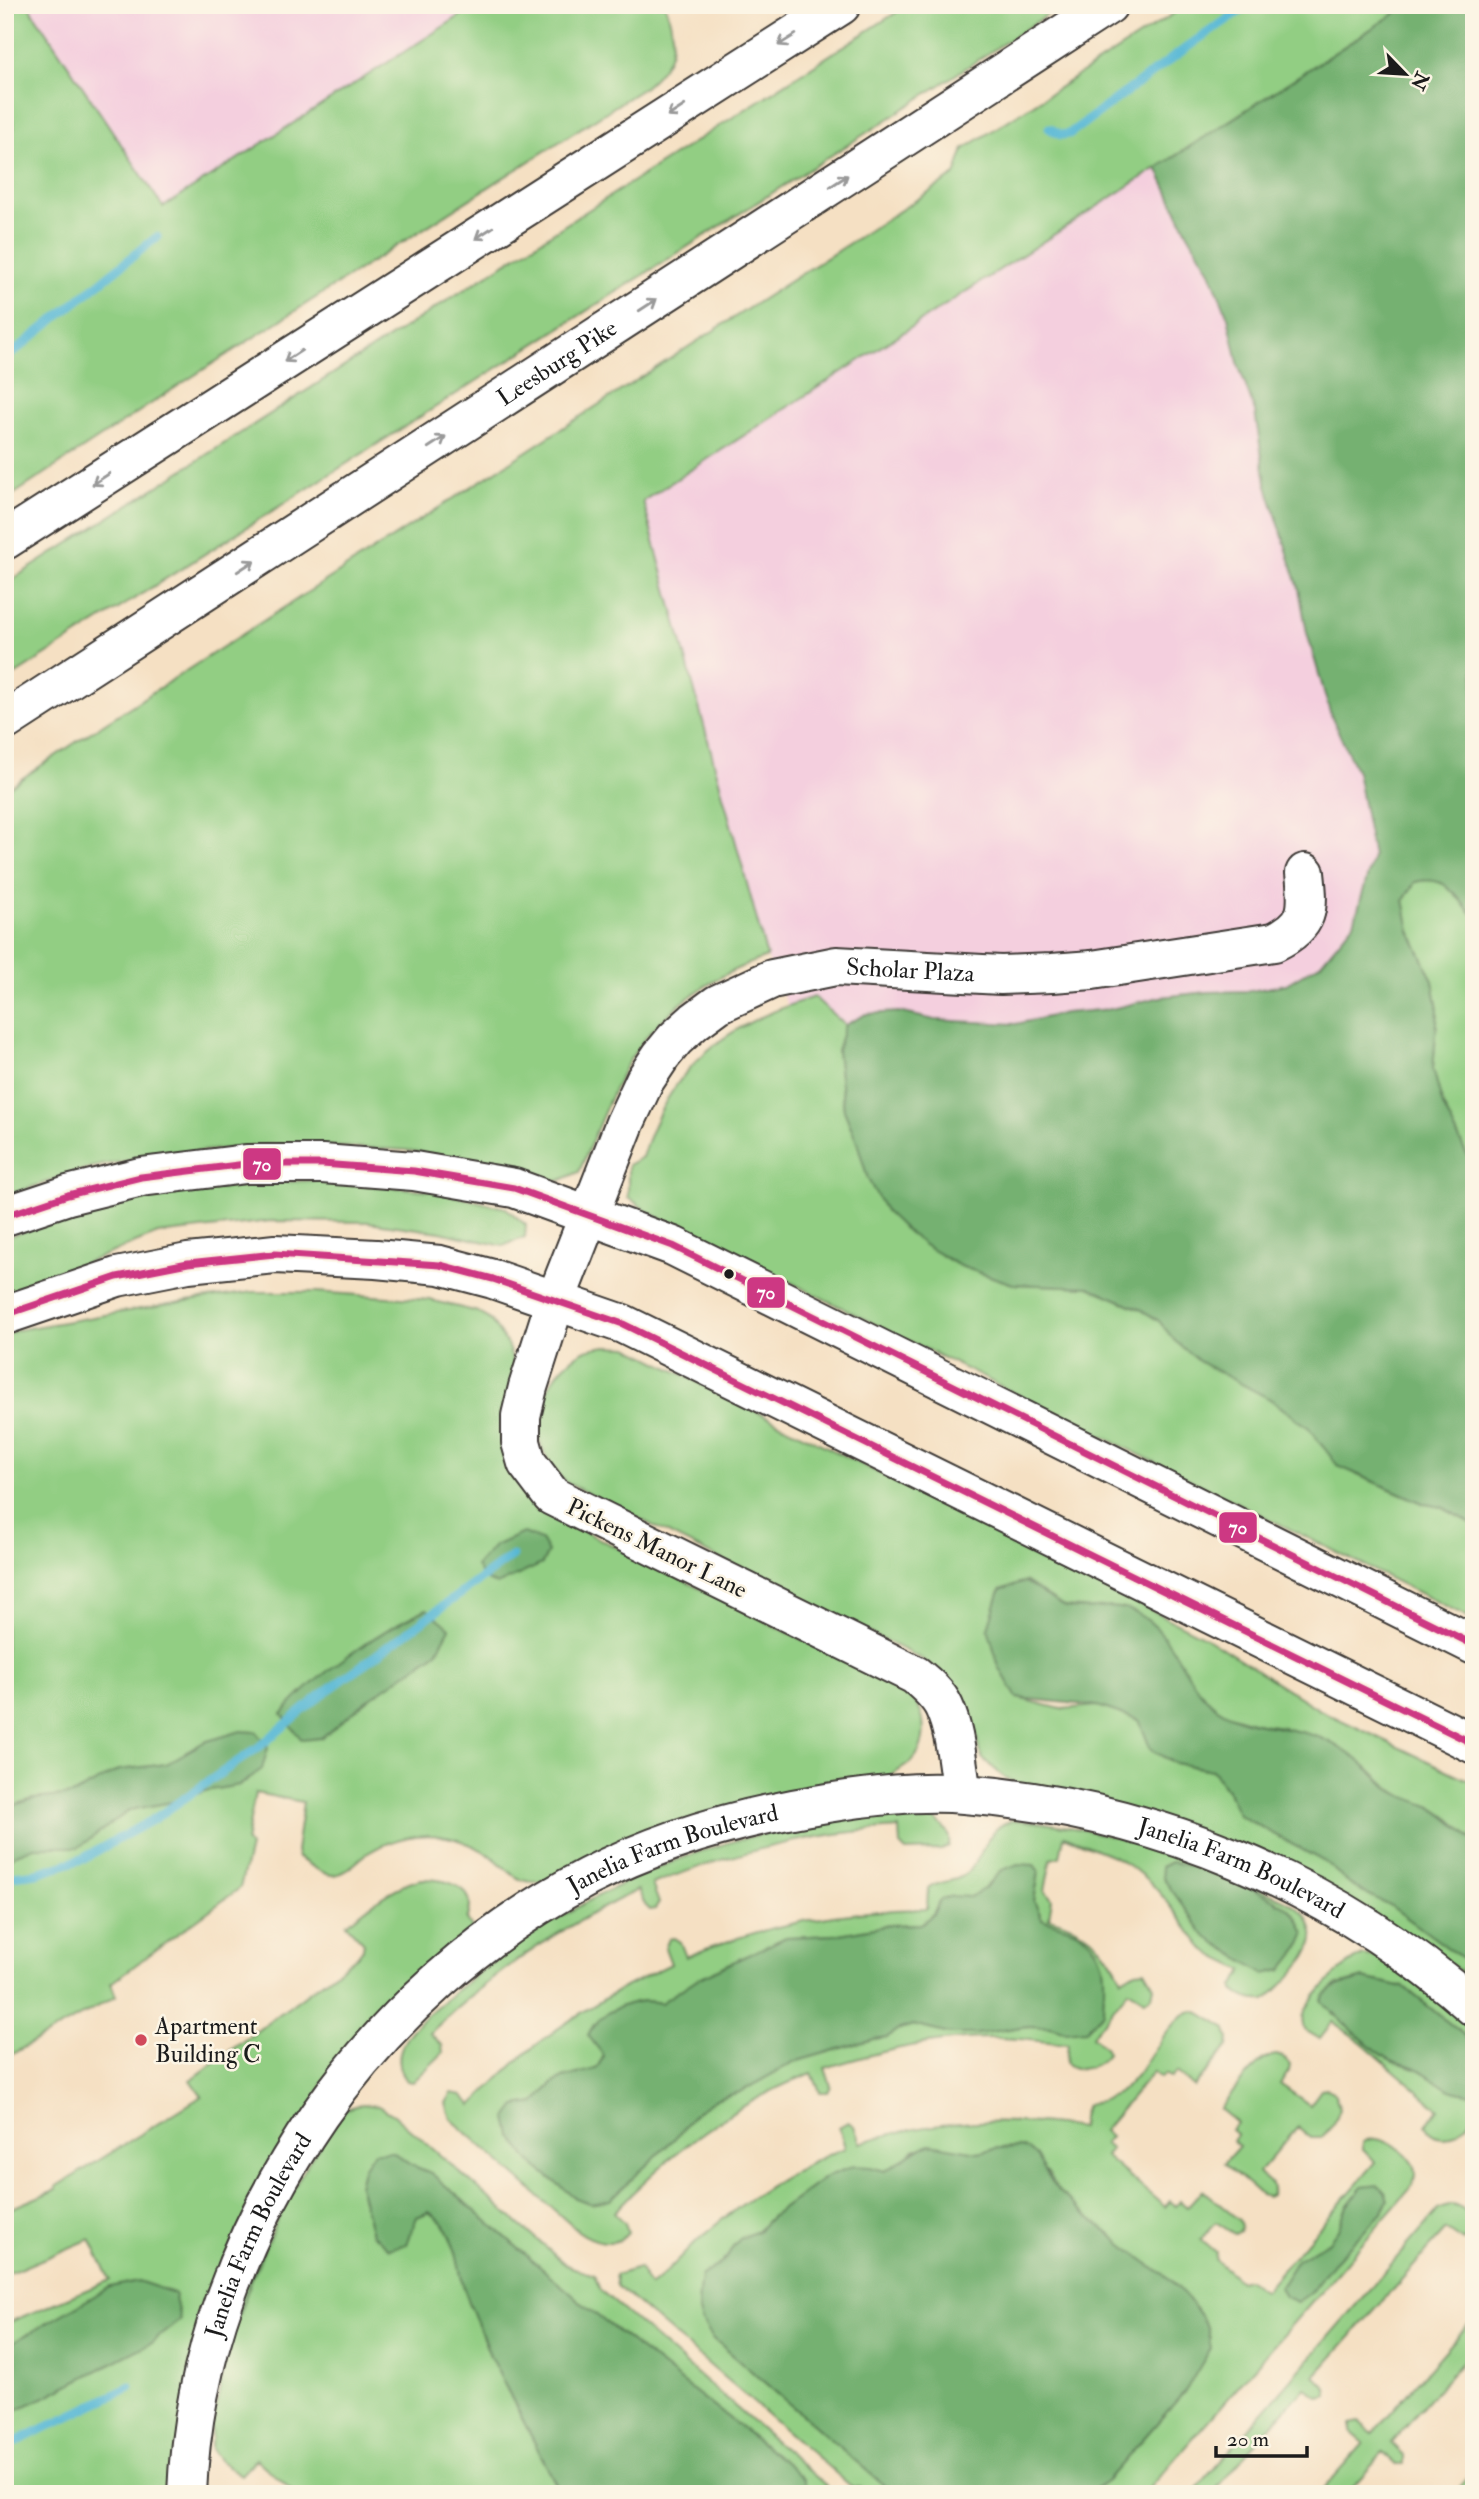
<svg xmlns="http://www.w3.org/2000/svg" width="1479" height="2499" viewBox="0 0 1479 2499" font-family="'IM FELL Double Pica',serif">
<rect width="100%" height="100%" fill="#fcf5e5"/>
<filter id="ink" filterUnits="userSpaceOnUse"><feTurbulence type="fractalNoise" baseFrequency=".0143" numOctaves="2"/><feDisplacementMap in="SourceGraphic" scale="14" xChannelSelector="R" yChannelSelector="G"/><feConvolveMatrix kernelMatrix="1 2 1 2 8 2 1 2 1" color-interpolation-filters="sRGB"/></filter>
<filter id="wash" filterUnits="userSpaceOnUse"><feTurbulence type="fractalNoise" baseFrequency=".00686" numOctaves="4" result="noise"/><feDisplacementMap in="SourceGraphic" scale="28" xChannelSelector="R" yChannelSelector="G"/><feGaussianBlur stdDeviation="1.57" result="paint"/><feColorMatrix in="noise" values="0 0 0 0 0 0 0 0 0 0 0 0 0 0 0 0 0 1.4 0 .05"/><feComposite in="paint" operator="in"/></filter>
<g filter="url(#wash)">
<rect width="100%" height="100%" fill="#f5e0c3"/>
<!-- built -->
<path fill="#f4cfde" d="M 28,5 L 477,5 L 163,207 Z
M 1157,168 L 1187,232 L 1209,269 L 1228,317 L 1239,367 L 1255,412 L 1266,483 L 1299,589 L 1307,633 L 1331,716 L 1357,772 L 1373,857 L 1354,923 L 1321,963 L 1286,984 L 1251,991 L 1206,992 L 1160,997 L 1111,1009 L 1065,1013 L 1016,1024 L 935,1020 L 899,1012 L 866,1014 L 845,1025 L 814,997 L 787,1005 L 767,957 L 643,501 Z"/>
<!-- green -->
<path fill="#92ce83" stroke="#577550" stroke-width="2" fill-rule="evenodd" d="M 5,5 L 28,5 L 163,207 L 477,5 L 665,5 C 680,43 672,65 642,89 L 184,382 L 5,500 L 5,130 L 14,129 L 10,110 L 5,103 Z
M 908,5 L 1062,5 L 882,123 L 5,681 L 5,584 Z
M 1187,5 L 1408,5 L 643,501 L 767,957 C 710,976 655,1015 625,1068 C 607,1101 594,1137 579,1172 L 559,1181 L 447,1156 L 405,1150 L 277,1144 L 160,1155 L 92,1167 L 5,1196 L 5,790 L 91,732 L 955,175 L 964,149 Z
M 1430,879 L 1447,885 L 1474,916 L 1474,1169 L 1443,1106 L 1433,1069 L 1438,1010 L 1433,981 L 1410,931 L 1404,900 L 1415,882 Z
M 814,997 L 845,1025 L 837,1051 L 844,1110 L 857,1142 L 924,1245 L 960,1266 L 1013,1284 L 1089,1287 L 1140,1309 L 1159,1321 L 1175,1341 L 1270,1399 L 1308,1427 L 1320,1441 L 1357,1475 L 1425,1504 L 1441,1507 L 1474,1525 L 1474,1620 L 648,1212 L 628,1197 L 628,1165 L 642,1157 C 670,1066 724,1024 814,997 Z
M 319,1180 L 434,1191 L 506,1208 L 526,1225 L 525,1237 L 503,1246 L 440,1232 L 368,1222 L 271,1221 L 158,1234 L 5,1295 L 5,1238 C 112,1198 206,1186 319,1180 Z
M 253,1292 L 316,1292 L 430,1300 L 478,1312 L 491,1321 L 507,1344 L 514,1365 L 509,1466 L 524,1492 L 551,1515 L 892,1684 C 898,1688 905,1692 910,1697 C 928,1713 928,1745 911,1762 C 903,1769 893,1774 883,1779 L 541,1882 C 515,1883 512,1873 495,1859 C 479,1847 460,1839 440,1836 C 415,1833 389,1840 368,1853 C 356,1861 346,1875 331,1875 C 321,1874 308,1863 298,1858 L 296,1851 L 303,1802 L 255,1793 L 246,1842 L 250,1847 L 240,1888 L 111,1983 L 116,1996 L 5,2058 L 5,1336 L 17,1330 L 187,1301 Z
M 607,1346 L 628,1347 L 1205,1637 L 1320,1710 L 1474,1783 L 1474,1841 L 1450,1819 L 1432,1807 L 1405,1798 L 1390,1788 L 1369,1768 L 1283,1727 L 1260,1724 L 1229,1715 L 1214,1706 L 1194,1685 L 1182,1668 L 1174,1650 L 1083,1608 L 1063,1607 L 1026,1582 L 1017,1698 L 1061,1709 L 1098,1706 L 1140,1720 L 1151,1750 L 1175,1763 L 1212,1770 L 1227,1790 L 1239,1815 L 1325,1862 L 1354,1887 L 1391,1906 L 1474,1967 L 1474,1983 L 1438,1954 L 1006,1779 L 982,1758 L 970,1710 L 961,1692 L 946,1676 L 922,1659 L 565,1482 C 552,1468 539,1450 538,1430 C 537,1399 558,1363 586,1350 C 592,1347 600,1347 607,1346 Z
M 917,1814 C 934,1818 952,1827 949,1847 L 941,1850 L 906,1851 L 900,1845 L 899,1828 C 811,1832 734,1853 652,1884 L 659,1903 L 655,1909 L 650,1910 L 645,1905 L 638,1890 C 561,1927 491,1973 430,2033 L 442,2045 L 443,2053 L 413,2082 L 407,2081 C 381,2046 427,2015 452,1994 C 528,1931 614,1880 708,1849 C 776,1827 846,1816 917,1814 Z
M 1014,1820 C 1092,1825 1169,1852 1241,1882 C 1259,1889 1289,1900 1304,1913 C 1309,1918 1311,1925 1313,1932 C 1317,1954 1282,1986 1266,2000 C 1254,2001 1245,1999 1235,1991 L 1234,1987 L 1243,1970 L 1216,1957 L 1202,1947 L 1166,1900 L 1151,1883 L 1134,1869 L 1113,1856 L 1064,1836 L 1060,1857 L 1051,1859 L 1045,1891 L 1052,1899 L 1049,1918 C 1086,1928 1104,1944 1122,1979 L 1135,1971 L 1145,1970 L 1154,1986 L 1152,1996 L 1145,2000 L 1128,1990 L 1092,2037 L 1105,2047 L 1108,2053 C 1099,2066 1079,2075 1066,2063 L 1068,2044 C 1044,2042 1020,2038 997,2038 C 937,2037 881,2051 825,2068 L 831,2086 L 828,2092 L 820,2092 L 812,2073 C 734,2103 670,2152 614,2212 L 625,2223 L 628,2233 C 615,2249 592,2241 578,2231 L 451,2119 L 446,2103 L 452,2093 L 462,2095 L 472,2105 C 487,2091 501,2076 515,2063 C 561,2021 616,1990 671,1964 L 665,1948 L 669,1939 L 674,1938 L 680,1942 L 686,1957 C 766,1924 841,1910 927,1909 L 928,1889 C 939,1879 956,1884 968,1872 C 986,1854 985,1826 1014,1820 ZM 1171,1862 C 1199,1867 1283,1895 1298,1920 C 1301,1924 1303,1930 1305,1935 L 1282,1970 C 1247,1947 1169,1908 1161,1867 ZM 1002,1870 L 1039,1871 L 1034,1901 L 1042,1919 L 1056,1925 L 1104,1976 L 1103,2012 L 1065,2032 L 1051,2027 L 1028,2026 L 977,2034 L 950,2034 L 913,2025 L 900,2029 L 887,2037 L 873,2039 L 794,2062 L 740,2092 L 718,2098 L 695,2113 L 677,2136 L 656,2156 L 576,2198 L 529,2161 L 516,2106 L 535,2103 L 552,2084 L 563,2078 L 596,2069 L 604,2056 L 592,2026 C 614,2010 633,1996 661,2003 L 697,1979 L 786,1937 L 834,1935 L 890,1925 L 921,1924 L 933,1914 L 941,1899 C 954,1895 961,1899 970,1897 C 983,1894 993,1879 1002,1870 Z
M 422,1879 C 447,1879 480,1886 467,1920 L 472,1928 L 324,2081 L 172,2494 L 5,2494 L 5,2324 L 110,2280 L 90,2239 L 5,2275 L 5,2211 L 57,2189 L 56,2187 L 202,2096 L 191,2080 L 357,1956 L 363,1948 L 364,1943 L 346,1924 C 370,1906 392,1886 422,1879 Z
M 1363,1955 L 1378,1957 L 1455,2012 L 1474,2028 L 1474,2046 L 1465,2036 L 1404,1987 L 1363,1978 L 1334,1986 L 1332,2014 C 1353,2027 1369,2045 1389,2058 C 1398,2064 1410,2065 1420,2070 C 1442,2083 1446,2093 1474,2094 L 1474,2116 C 1461,2131 1440,2152 1426,2125 L 1439,2109 L 1361,2042 L 1333,2022 L 1320,2039 L 1305,2030 C 1304,2025 1302,2019 1304,2014 C 1312,1994 1345,1964 1363,1955 Z
M 1193,2011 L 1200,2013 L 1225,2028 L 1229,2039 L 1228,2046 L 1194,2087 L 1177,2072 L 1171,2078 L 1165,2074 L 1160,2078 L 1153,2072 L 1103,2131 L 1110,2137 L 1104,2144 L 1111,2149 L 1105,2156 L 1165,2207 L 1170,2201 L 1176,2206 L 1180,2201 L 1187,2207 L 1202,2190 L 1239,2220 L 1241,2226 L 1239,2231 L 1234,2234 L 1216,2222 L 1201,2239 L 1216,2252 L 1215,2259 L 1240,2281 L 1247,2279 L 1264,2291 L 1376,2162 L 1363,2150 L 1363,2142 C 1379,2132 1408,2151 1414,2167 C 1417,2175 1414,2182 1410,2189 L 1144,2494 L 1086,2494 L 1107,2480 L 1186,2390 L 1210,2339 L 1207,2327 L 1192,2303 L 1171,2280 L 1124,2246 L 1058,2191 L 1049,2174 L 1021,2147 L 999,2148 L 978,2152 L 956,2149 L 915,2149 L 902,2162 L 885,2171 L 870,2167 L 826,2177 L 771,2217 L 758,2231 L 741,2238 L 734,2245 L 727,2258 L 701,2277 L 713,2338 L 894,2494 L 868,2494 L 860,2487 L 852,2487 L 617,2286 L 615,2275 L 639,2268 L 650,2286 C 669,2272 683,2254 700,2238 C 744,2200 791,2169 845,2148 L 839,2127 L 848,2122 L 854,2126 L 860,2143 C 933,2119 1005,2117 1081,2128 C 1083,2093 1091,2109 1115,2095 C 1144,2079 1166,2016 1193,2011 Z
M 1276,2055 L 1283,2057 L 1290,2065 L 1289,2071 L 1280,2084 L 1310,2105 L 1321,2090 L 1327,2089 L 1334,2093 L 1340,2108 L 1334,2124 L 1321,2138 L 1311,2138 L 1298,2127 L 1258,2173 L 1272,2184 L 1273,2189 L 1271,2195 L 1267,2197 L 1261,2195 L 1224,2163 L 1239,2146 L 1233,2141 L 1237,2135 L 1231,2130 L 1237,2123 L 1220,2109 C 1233,2093 1256,2057 1276,2055 Z
M 363,2104 L 378,2106 L 394,2115 L 566,2265 L 594,2275 L 600,2290 L 836,2494 L 809,2494 L 790,2466 L 590,2310 L 431,2173 L 409,2164 L 393,2152 L 364,2167 L 359,2185 L 372,2234 L 407,2244 L 416,2217 L 429,2212 L 445,2225 L 456,2252 L 464,2289 L 491,2358 L 561,2494 L 296,2494 L 256,2459 L 241,2475 L 220,2461 L 211,2449 L 211,2429 L 232,2333 L 252,2279 L 275,2224 L 305,2167 L 345,2109 Z
M 1451,2205 C 1470,2208 1479,2228 1464,2242 L 1446,2230 L 1315,2376 L 1327,2388 L 1328,2396 L 1319,2398 L 1305,2387 L 1212,2494 L 1192,2494 L 1439,2209 Z
M 1474,2318 L 1474,2348 L 1391,2443 L 1404,2456 L 1404,2464 L 1396,2464 L 1383,2453 L 1346,2494 L 1319,2494 L 1364,2443 L 1351,2432 L 1351,2424 L 1359,2422 L 1373,2433 Z
M 1474,2470 L 1474,2494 L 1453,2494 Z"/>
<!-- forest -->
<path fill="#75b171" stroke="#486646" stroke-width="2" d="M 1408,5 L 1474,5 L 1474,916 C 1455,894 1447,875 1415,882 L 1404,900 L 1410,931 L 1433,981 L 1438,1010 L 1433,1069 L 1443,1106 L 1474,1169 L 1474,1525 L 1442,1507 L 1425,1504 L 1338,1466 L 1308,1427 L 1270,1399 L 1200,1362 L 1175,1341 L 1159,1321 L 1140,1309 L 1089,1287 L 1013,1284 L 960,1266 L 924,1245 L 903,1228 L 885,1211 L 868,1179 L 857,1142 L 844,1110 L 837,1051 L 845,1025 L 866,1014 L 899,1012 L 935,1020 L 1016,1024 L 1065,1013 L 1111,1009 L 1160,997 L 1207,992 L 1251,991 L 1286,984 L 1321,963 L 1354,923 L 1373,857 L 1357,772 L 1331,716 L 1307,633 L 1299,589 L 1266,483 L 1255,412 L 1239,367 L 1228,317 L 1209,269 L 1187,232 L 1157,168 Z
M 523,1533 L 541,1540 L 548,1552 L 542,1564 L 497,1585 L 483,1578 L 476,1566 L 494,1546 Z
M 1025,1582 C 1034,1587 1058,1605 1066,1607 C 1092,1613 1111,1600 1138,1614 C 1176,1634 1182,1681 1216,1707 C 1246,1729 1287,1724 1321,1738 C 1337,1745 1357,1758 1370,1770 C 1377,1775 1382,1783 1389,1788 C 1403,1799 1418,1800 1433,1808 C 1448,1816 1460,1830 1474,1841 L 1474,1967 L 1391,1906 L 1354,1887 L 1325,1862 L 1239,1815 L 1227,1790 L 1212,1770 L 1175,1763 L 1151,1750 L 1139,1720 L 1098,1706 L 1017,1698 L 999,1667 L 988,1628 L 1000,1590 Z
M 427,1609 L 450,1628 L 437,1652 L 372,1697 L 321,1738 L 302,1740 L 282,1714 C 315,1675 380,1630 427,1609 Z
M 241,1731 L 256,1732 L 268,1748 L 262,1769 L 240,1785 L 205,1791 L 177,1801 L 130,1810 L 79,1847 L 34,1847 L 14,1855 L 5,1865 L 5,1808 L 33,1799 L 72,1795 L 119,1770 L 166,1764 L 204,1742 Z
M 1171,1862 C 1200,1867 1282,1895 1298,1919 C 1301,1924 1303,1930 1305,1935 L 1300,1947 L 1282,1970 L 1265,1974 L 1205,1936 L 1163,1878 L 1161,1867 Z
M 1018,1864 L 1034,1865 L 1039,1871 L 1034,1901 L 1042,1919 C 1052,1923 1064,1926 1074,1930 C 1111,1949 1104,1978 1103,2012 L 1086,2030 L 1065,2032 L 1051,2027 L 1028,2026 L 977,2034 L 949,2034 L 913,2025 L 900,2029 L 887,2037 L 873,2039 L 794,2062 L 740,2092 L 718,2098 L 696,2112 L 677,2136 L 610,2200 L 591,2204 L 576,2198 L 529,2161 L 511,2135 L 507,2118 L 516,2106 L 535,2103 L 552,2084 L 563,2078 L 596,2069 L 604,2056 L 588,2035 C 600,2009 635,1997 661,2003 L 697,1979 L 786,1937 L 834,1935 L 890,1925 L 921,1924 L 933,1914 L 941,1899 L 952,1896 L 970,1897 L 985,1888 L 1002,1870 Z
M 1363,1978 L 1404,1987 L 1465,2036 L 1474,2046 L 1474,2094 C 1441,2093 1442,2081 1416,2068 C 1408,2064 1399,2064 1391,2060 C 1373,2050 1333,2015 1322,2000 C 1330,1983 1347,1985 1363,1978 Z
M 930,2144 L 978,2152 L 999,2148 L 1021,2147 L 1029,2150 L 1036,2156 L 1058,2191 L 1124,2246 L 1171,2280 L 1192,2303 L 1207,2327 L 1211,2348 L 1186,2390 L 1107,2480 L 1089,2493 L 894,2494 L 713,2338 C 695,2316 697,2305 701,2277 L 727,2258 L 734,2245 L 741,2238 L 758,2231 L 771,2217 L 826,2177 L 853,2166 L 870,2167 L 885,2171 C 901,2162 912,2150 930,2144 Z
M 374,2152 L 393,2152 L 409,2164 L 431,2173 L 590,2310 L 790,2466 L 803,2479 L 809,2494 L 561,2494 L 491,2358 L 464,2289 L 456,2252 L 445,2225 L 429,2212 L 417,2217 L 407,2244 L 389,2249 L 372,2234 L 359,2185 L 364,2167 Z
M 1378,2185 L 1385,2191 L 1388,2200 L 1382,2213 L 1333,2263 L 1310,2293 L 1297,2302 L 1285,2297 L 1280,2287 L 1297,2260 L 1329,2241 L 1338,2229 L 1347,2206 L 1362,2187 Z
M 138,2281 L 174,2293 L 180,2320 L 151,2343 L 47,2396 L 5,2415 L 5,2347 L 110,2287 Z"/>
<g fill="none" stroke-linecap="round" stroke-linejoin="round">
<!-- stream -->
<path stroke="#56b8d5" stroke-width="9" d="M 1049,128 L 1061,135 L 1069,134 L 1197,40 L 1249,5
M 5,359 L 157,237
M 5,1877 L 37,1873 L 82,1859 L 154,1819 L 259,1747 L 320,1696 L 512,1556
M 5,2447 L 130,2387"/>
</g>
</g>
<g filter="url(#ink)">
<g fill="none" stroke-linecap="round" stroke-linejoin="round">
<defs>
<g id="minor">
<path id="s1" d="M 962,1793 C 957,1766 956,1733 944,1707 C 938,1694 926,1684 915,1675 L 552,1496 L 527,1463 L 521,1442 L 521,1416 L 528,1387 L 556,1299 L 625,1123 L 645,1080 L 661,1056 L 675,1039 L 695,1021 L 718,1004 L 772,979 L 836,966 L 1001,975 L 1052,973 L 1092,970 L 1274,942 C 1310,925 1309,909 1305,873"/>
<path id="s2" d="M 187,2494 C 192,2358 242,2227 319,2115 C 387,2017 481,1933 588,1877 C 662,1839 744,1816 827,1803 C 871,1796 919,1790 964,1794 C 1151,1808 1333,1883 1474,2007"/>
</g>
<path id="major" d="M 5,1216 L 68,1195 L 141,1177 L 246,1164 L 322,1164 L 414,1171 L 514,1188 L 673,1246 L 1474,1645
M 5,1315 L 117,1277 L 188,1263 L 275,1254 L 376,1259 L 440,1265 L 493,1279 L 623,1324 L 1474,1744"/>
<g id="highway">
<path d="M 5,540 L 841,5"/>
<path id="s3" d="M 5,721 L 1108,5"/>
</g>
</defs>
<!-- minor casing -->
<use href="#minor" stroke="#3d3935" stroke-width="42"/>
<!-- major casing -->
<use href="#major" stroke="#3d3935" stroke-width="42"/>
<!-- highway casing -->
<use href="#highway" stroke="#3d3935" stroke-width="42"/>
<!-- minor -->
<use href="#minor" stroke="#fff" stroke-width="38"/>
<!-- major -->
<use href="#major" stroke="#fff" stroke-width="38"/>
<!-- highway -->
<use href="#highway" stroke="#fff" stroke-width="38"/>
<defs>
<path id="bus-1" d="M 5,1216 L 68,1195 L 141,1177 L 246,1164 L 322,1164 L 414,1171 L 514,1188 L 673,1246 L 1474,1645
M 5,1315 L 117,1277 L 188,1263 L 275,1254 L 440,1265 L 493,1279 L 623,1324 L 1474,1744"/>
</defs>
<!-- bus-1 casing -->
<use href="#bus-1" stroke="#fcf5e5" stroke-width="12"/>
<!-- bus-1 -->
<use href="#bus-1" stroke="#cd3883" stroke-width="7"/>
</g>
<!-- one-way arrows -->
<defs><path id="oneway-shaft" d="M-6 0H5M1.5-3L5.5 0L1.5 3" fill="none" stroke-width="1.6" stroke-linecap="round" stroke-linejoin="round" transform="scale(1.75)"/></defs>
<g stroke="#999">
<use href="#oneway-shaft" transform="translate(787 40) rotate(148)"/>
<use href="#oneway-shaft" transform="translate(676 111) rotate(147)"/>
<use href="#oneway-shaft" transform="translate(839 181) rotate(-33)"/>
<use href="#oneway-shaft" transform="translate(484 233) rotate(147)"/>
<use href="#oneway-shaft" transform="translate(648 305) rotate(-33)"/>
<use href="#oneway-shaft" transform="translate(293 356) rotate(147)"/>
<use href="#oneway-shaft" transform="translate(437 442) rotate(-33)"/>
<use href="#oneway-shaft" transform="translate(101 479) rotate(147)"/>
<use href="#oneway-shaft" transform="translate(246 566) rotate(-33)"/>
</g>
</g>
<!-- markers -->
<circle fill="#1c1c1c" stroke="#fcf5e5" stroke-width="2.5" cx="729" cy="1274" r="6"/>
<circle fill="#d1495b" stroke="#fcf5e5" stroke-width="2.5" cx="141" cy="2040" r="7"/>
<g text-anchor="middle" stroke-width="5" stroke-linejoin="round" paint-order="stroke">
<!-- street labels -->
<g font-size="24" fill="#1c1c1c" stroke="#fcf5e5">
<text dy="8" stroke="none"><textPath href="#s3" startOffset="658">Leesburg Pike</textPath></text>
<text dy="8" stroke="none"><textPath href="#s1" startOffset="1290">Scholar Plaza</textPath></text>
<text transform="translate(657 1548) rotate(26)" y="8">Pickens Manor Lane</text>
<text dy="8" stroke="none"><textPath href="#s2" startOffset="859">Janelia Farm Boulevard</textPath></text>
<text dy="8" stroke="none"><textPath href="#s2" startOffset="1447">Janelia Farm Boulevard</textPath></text>
<text dy="8" stroke="none"><textPath href="#s2" startOffset="271">Janelia Farm Boulevard</textPath></text>
</g>
<!-- poi labels -->
<g font-size="24" fill="#1c1c1c" stroke="#fcf5e5" text-anchor="start">
<text x="155" y="2034">Apartment<tspan x="155" dy="28">Building C</tspan></text>
</g>
</g>
<g stroke="#fcf5e5" stroke-width="2.5">
<rect x="242" y="1147" width="40" height="34" rx="7" fill="#cd3883"/>
<rect x="746" y="1276" width="40" height="33" rx="7" fill="#cd3883"/>
<rect x="1218" y="1511" width="40" height="33" rx="7" fill="#cd3883"/>
</g>
<g font-size="19" text-anchor="middle" font-weight="bold" fill="#fff">
<text x="262" y="1171">70</text>
<text x="766" y="1299">70</text>
<text x="1238" y="1534">70</text>
</g>
<!-- margin -->
<rect width="1479" height="2499" fill="none" stroke="#fcf5e5" stroke-width="28"/>
<!-- north arrow -->
<g transform="translate(1405 74) rotate(115)" stroke="#fcf5e5" stroke-width="5" paint-order="stroke">
<path d="M0-5L12 26L0 18L-12 26Z" fill="#1c1c1c"/>
<text y="-10" font-size="19" font-weight="bold" text-anchor="middle" fill="#1c1c1c">N</text>
</g>
<!-- scale -->
<path d="M1216 2446v10h91v-10" fill="none" stroke="#1c1c1c" stroke-width="3.5"/>
<text x="1227" y="2446" font-size="21" fill="#1c1c1c" stroke="#fcf5e5" stroke-width="5" paint-order="stroke">20 m</text>
</svg>
